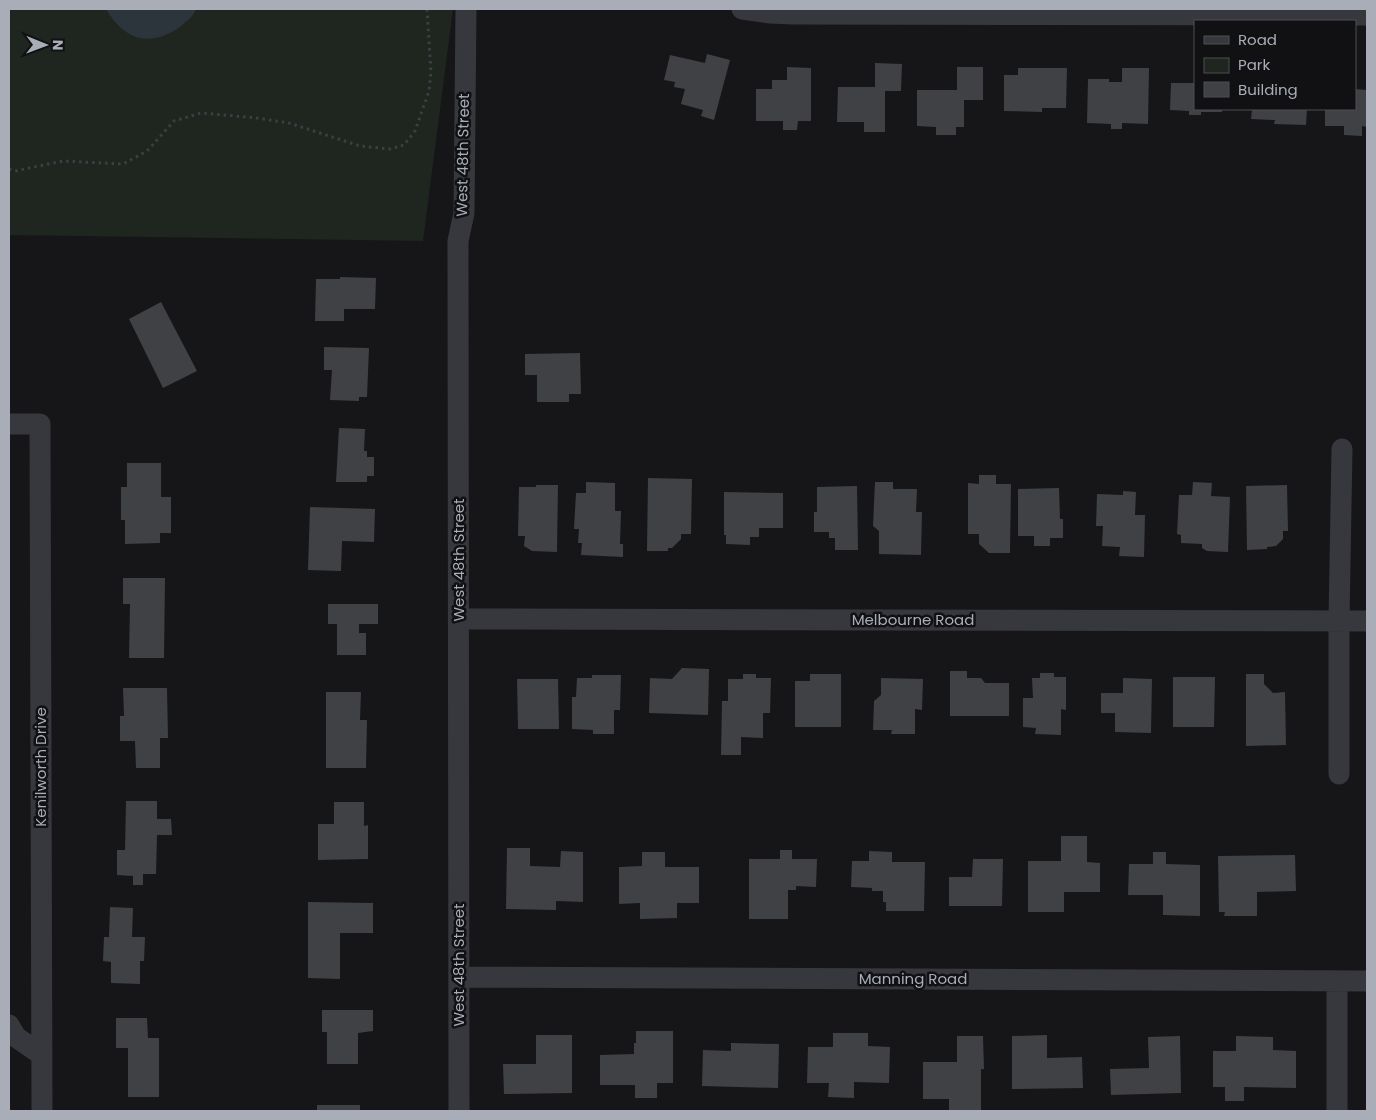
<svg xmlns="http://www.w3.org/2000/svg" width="1376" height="1120" viewBox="0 0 1376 1120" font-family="Poppins,sans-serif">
<rect width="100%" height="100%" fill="#161618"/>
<!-- green -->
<path fill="#1e261f" d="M 9,9 L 453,9 L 423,241 L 9,235 Z"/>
<!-- water -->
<path fill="#2c353c" d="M 106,9 L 196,9 C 193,17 187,21 181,26 C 174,32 168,34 160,37 C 135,44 118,29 106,9 Z"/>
<!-- building -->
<path fill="#404145" d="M 707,54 L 730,60 L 714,120 L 701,116 L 703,110 L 681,104 L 685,89 L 674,87 L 675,82 L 664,80 L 670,55 L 705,63 Z
M 875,63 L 902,64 L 901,91 L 885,91 L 885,132 L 864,132 L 864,122 L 837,122 L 838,87 L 875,87 Z
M 787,67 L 811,68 L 811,121 L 798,121 L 797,130 L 783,130 L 783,121 L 756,121 L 756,89 L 772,89 L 772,80 L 787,80 Z
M 957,67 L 983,67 L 983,100 L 964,100 L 964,127 L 956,127 L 956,135 L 936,135 L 936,127 L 917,126 L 917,90 L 957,90 Z
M 1018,68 L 1067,68 L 1066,108 L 1042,108 L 1042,112 L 1004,111 L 1004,75 L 1018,75 Z
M 1122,68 L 1149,68 L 1148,124 L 1122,123 L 1122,129 L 1111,129 L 1111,124 L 1087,123 L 1088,79 L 1109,79 L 1109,82 L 1122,82 Z
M 1171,83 L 1195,83 L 1195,109 L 1222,109 L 1222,112 L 1201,112 L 1201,115 L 1189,115 L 1189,111 L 1170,110 Z
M 1355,89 L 1367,90 L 1367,127 L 1362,126 L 1362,136 L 1344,135 L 1344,126 L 1325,126 L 1325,109 L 1355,109 Z
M 1252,109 L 1307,109 L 1306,125 L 1274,124 L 1275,120 L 1251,119 Z
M 340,277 L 376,278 L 375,309 L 344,309 L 344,321 L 315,321 L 316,279 L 340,279 Z
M 161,302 L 197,371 L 163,388 L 129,319 Z
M 324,347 L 369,348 L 367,397 L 359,397 L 359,401 L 330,400 L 332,370 L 324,370 Z
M 580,353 L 581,394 L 569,394 L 569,402 L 537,402 L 537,375 L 525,375 L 525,354 Z
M 339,428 L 365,429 L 364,451 L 367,451 L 367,457 L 374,457 L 374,476 L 367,476 L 367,482 L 336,482 Z
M 127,463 L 161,463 L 161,497 L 171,497 L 171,533 L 160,533 L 160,543 L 125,544 L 125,520 L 121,520 L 121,487 L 127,487 Z
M 979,475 L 996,475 L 996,484 L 1011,484 L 1010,553 L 989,553 L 979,544 L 979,534 L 968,534 L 968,483 L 979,484 Z
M 648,478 L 692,479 L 691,534 L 681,534 L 681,539 L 672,548 L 668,548 L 668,551 L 647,551 Z
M 586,482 L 615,483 L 615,511 L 621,511 L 620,544 L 623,544 L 623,557 L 581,555 L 582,543 L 578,543 L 579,529 L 574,529 L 576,493 L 586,493 Z
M 875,482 L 893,482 L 893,489 L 917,489 L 916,512 L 922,512 L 921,555 L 879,554 L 879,531 L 873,526 Z
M 1193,482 L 1212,483 L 1211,496 L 1230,497 L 1228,552 L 1207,551 L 1202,548 L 1202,544 L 1181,543 L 1181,535 L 1177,534 L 1179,495 L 1192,495 Z
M 536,485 L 558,485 L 557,552 L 532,551 L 524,546 L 525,536 L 518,536 L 519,487 L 536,487 Z
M 1287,485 L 1288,531 L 1283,531 L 1283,539 L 1276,546 L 1267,547 L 1267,549 L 1247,550 L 1246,486 Z
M 857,486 L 858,550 L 835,550 L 835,538 L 829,538 L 829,532 L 814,532 L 814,512 L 817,512 L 817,487 Z
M 1059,488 L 1060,519 L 1063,519 L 1063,538 L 1050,538 L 1050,546 L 1034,546 L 1034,536 L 1018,536 L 1018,489 Z
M 1123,491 L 1136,492 L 1135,515 L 1145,515 L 1144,557 L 1119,556 L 1120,547 L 1102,546 L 1103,526 L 1096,526 L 1097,494 L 1123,495 Z
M 724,492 L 783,493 L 783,528 L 759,528 L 759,537 L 750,537 L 750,545 L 726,544 L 726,535 L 724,535 Z
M 310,507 L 375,509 L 374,542 L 342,541 L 341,571 L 308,570 Z
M 123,578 L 165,578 L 164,658 L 129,658 L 130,604 L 123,604 Z
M 328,604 L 378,604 L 378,624 L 359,624 L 359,633 L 366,633 L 366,655 L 337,655 L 337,624 L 328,624 Z
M 682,668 L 709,669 L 708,715 L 649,713 L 650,678 L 672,679 Z
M 950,671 L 967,671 L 967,678 L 981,678 L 985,683 L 1009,683 L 1009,716 L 950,716 Z
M 1040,673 L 1054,673 L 1054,677 L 1066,677 L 1066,710 L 1061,709 L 1061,735 L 1035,734 L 1036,728 L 1023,727 L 1023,698 L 1033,698 L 1032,678 L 1040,678 Z
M 743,674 L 756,674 L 756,678 L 771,678 L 770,713 L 763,713 L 763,738 L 741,737 L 741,755 L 721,755 L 722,701 L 728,701 L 728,679 L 743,679 Z
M 810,674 L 841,674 L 841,727 L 795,727 L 795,681 L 810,681 Z
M 1246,674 L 1264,674 L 1264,684 L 1273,693 L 1285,692 L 1286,745 L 1246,746 Z
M 592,675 L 621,675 L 620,710 L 614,710 L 614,734 L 593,734 L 593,730 L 572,729 L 572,697 L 576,697 L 577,678 L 592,678 Z
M 1173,677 L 1215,677 L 1214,727 L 1173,727 Z
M 881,678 L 923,679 L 922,710 L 915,709 L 915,734 L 891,734 L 892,730 L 873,730 L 874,701 L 881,695 Z
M 1123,678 L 1152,679 L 1151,733 L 1115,732 L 1115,713 L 1101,713 L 1101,693 L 1123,693 Z
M 517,679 L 558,679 L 559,729 L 518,729 Z
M 123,688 L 167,688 L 168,738 L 160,738 L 160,768 L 136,768 L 135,741 L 120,741 L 120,716 L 124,716 Z
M 326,692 L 361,692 L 360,720 L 367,720 L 366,768 L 326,768 Z
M 126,801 L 157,801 L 157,819 L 171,819 L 172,835 L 157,835 L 156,874 L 143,874 L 143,885 L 133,885 L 133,876 L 117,875 L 117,850 L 125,850 Z
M 334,802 L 364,802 L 364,826 L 368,825 L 368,859 L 318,860 L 318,824 L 334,824 Z
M 1061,836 L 1087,836 L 1087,862 L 1100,863 L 1100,892 L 1064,892 L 1064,912 L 1028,912 L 1028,861 L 1061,861 Z
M 507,848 L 530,848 L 530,866 L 560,867 L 561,851 L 583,852 L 583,902 L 556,901 L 556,910 L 506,909 Z
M 780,850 L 792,850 L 792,859 L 817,859 L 816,887 L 796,886 L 796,890 L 788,890 L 788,919 L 749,919 L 749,859 L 780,859 Z
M 869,851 L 892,852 L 892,862 L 925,862 L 924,911 L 886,911 L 886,902 L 883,902 L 883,891 L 872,891 L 872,888 L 851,887 L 852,861 L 869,861 Z
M 642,852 L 665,852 L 665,867 L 699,867 L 699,903 L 677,903 L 677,918 L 640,919 L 640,903 L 619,904 L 619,867 L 642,866 Z
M 1153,852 L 1166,852 L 1166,864 L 1200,865 L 1200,916 L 1163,915 L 1163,895 L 1128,895 L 1129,864 L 1153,864 Z
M 1295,855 L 1296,891 L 1257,892 L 1257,916 L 1224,916 L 1225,912 L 1219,912 L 1218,856 Z
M 973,859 L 1003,859 L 1002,906 L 949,906 L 949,877 L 972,877 Z
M 308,902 L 373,903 L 373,933 L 340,933 L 340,979 L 308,978 Z
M 110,907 L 133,908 L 132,937 L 145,937 L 144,961 L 140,961 L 140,984 L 111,983 L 111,962 L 103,961 L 104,937 L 109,937 Z
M 322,1010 L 373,1010 L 373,1031 L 358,1033 L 358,1064 L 327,1064 L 327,1032 L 322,1032 Z
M 116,1018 L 147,1018 L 148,1038 L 159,1038 L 159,1097 L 128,1097 L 128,1048 L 116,1048 Z
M 636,1031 L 673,1031 L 673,1083 L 657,1083 L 657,1098 L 635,1098 L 635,1085 L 600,1085 L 600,1055 L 634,1054 L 634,1043 L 636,1043 Z
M 833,1033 L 868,1033 L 868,1046 L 890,1047 L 889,1083 L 854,1082 L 854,1098 L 828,1097 L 829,1083 L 807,1083 L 808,1047 L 833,1047 Z
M 536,1035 L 572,1035 L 572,1093 L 504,1094 L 503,1064 L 536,1064 Z
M 1047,1035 L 1047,1058 L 1082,1057 L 1083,1088 L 1012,1089 L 1012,1036 Z
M 957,1036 L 983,1036 L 984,1069 L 981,1069 L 981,1111 L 949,1111 L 949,1099 L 923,1099 L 923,1062 L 957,1062 Z
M 1180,1036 L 1181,1093 L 1111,1095 L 1110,1069 L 1149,1068 L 1148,1037 Z
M 1236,1036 L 1273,1037 L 1273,1050 L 1296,1051 L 1296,1088 L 1244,1087 L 1244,1101 L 1225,1101 L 1225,1087 L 1213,1087 L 1213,1051 L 1236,1051 Z
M 731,1043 L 779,1044 L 778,1088 L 702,1086 L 703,1050 L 731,1051 Z
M 317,1105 L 360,1105 L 360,1111 L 317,1111 Z"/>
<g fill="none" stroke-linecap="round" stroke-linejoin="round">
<!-- path -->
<path stroke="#3d3f44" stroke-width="3" stroke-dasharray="2.5 4" stroke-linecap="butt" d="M 9,169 L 15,171 L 63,161 L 123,164 L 147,151 L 174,121 L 201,113 L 257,118 L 289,123 L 360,146 L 390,149 L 404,145 L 415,131 L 429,91 L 431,72 L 427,9"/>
<!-- minor -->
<path stroke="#37383d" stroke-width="21" d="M 742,9 L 770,13 L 793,14 L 1367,15
M 9,424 L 40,424 L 42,1111
M 459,619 L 1367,621
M 1339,774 L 1339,621 L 1342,449
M 459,977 L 1367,981
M 9,1025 L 16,1037 L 42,1055
M 459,1111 L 458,256 L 458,241 L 464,213 L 466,9
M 1337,1111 L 1337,981"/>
</g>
<g text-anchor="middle" stroke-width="5" stroke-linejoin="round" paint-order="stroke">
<!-- street labels -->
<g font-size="15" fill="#a8adb8" stroke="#111113">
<text transform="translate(463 155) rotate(-89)" y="5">West 48th Street</text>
<text transform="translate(459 560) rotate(-90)" y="5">West 48th Street</text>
<text x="913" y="625">Melbourne Road</text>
<text transform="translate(41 767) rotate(-90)" y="5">Kenilworth Drive</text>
<text transform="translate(459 965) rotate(-90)" y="5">West 48th Street</text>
<text x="913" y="984">Manning Road</text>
</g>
</g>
<!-- border -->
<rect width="1376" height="1120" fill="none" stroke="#a8adb8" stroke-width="20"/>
<!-- legend -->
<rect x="1194" y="20" width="162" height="90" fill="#111113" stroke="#4d4f55"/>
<rect x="1204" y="36" width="25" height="8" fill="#37383d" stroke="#4d4f55"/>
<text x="1238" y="45" font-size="15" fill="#a8adb8">Road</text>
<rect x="1204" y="58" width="25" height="15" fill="#1e261f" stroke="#4d4f55"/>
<text x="1238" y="70" font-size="15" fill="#a8adb8">Park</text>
<rect x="1204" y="82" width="25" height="15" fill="#404145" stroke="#4d4f55"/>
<text x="1238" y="95" font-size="15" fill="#a8adb8">Building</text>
<!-- north arrow -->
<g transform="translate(45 45) rotate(91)" stroke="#111113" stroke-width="4" paint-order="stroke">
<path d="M0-4L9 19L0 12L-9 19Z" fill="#a8adb8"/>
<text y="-8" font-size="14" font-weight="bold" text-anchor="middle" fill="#a8adb8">N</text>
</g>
</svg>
